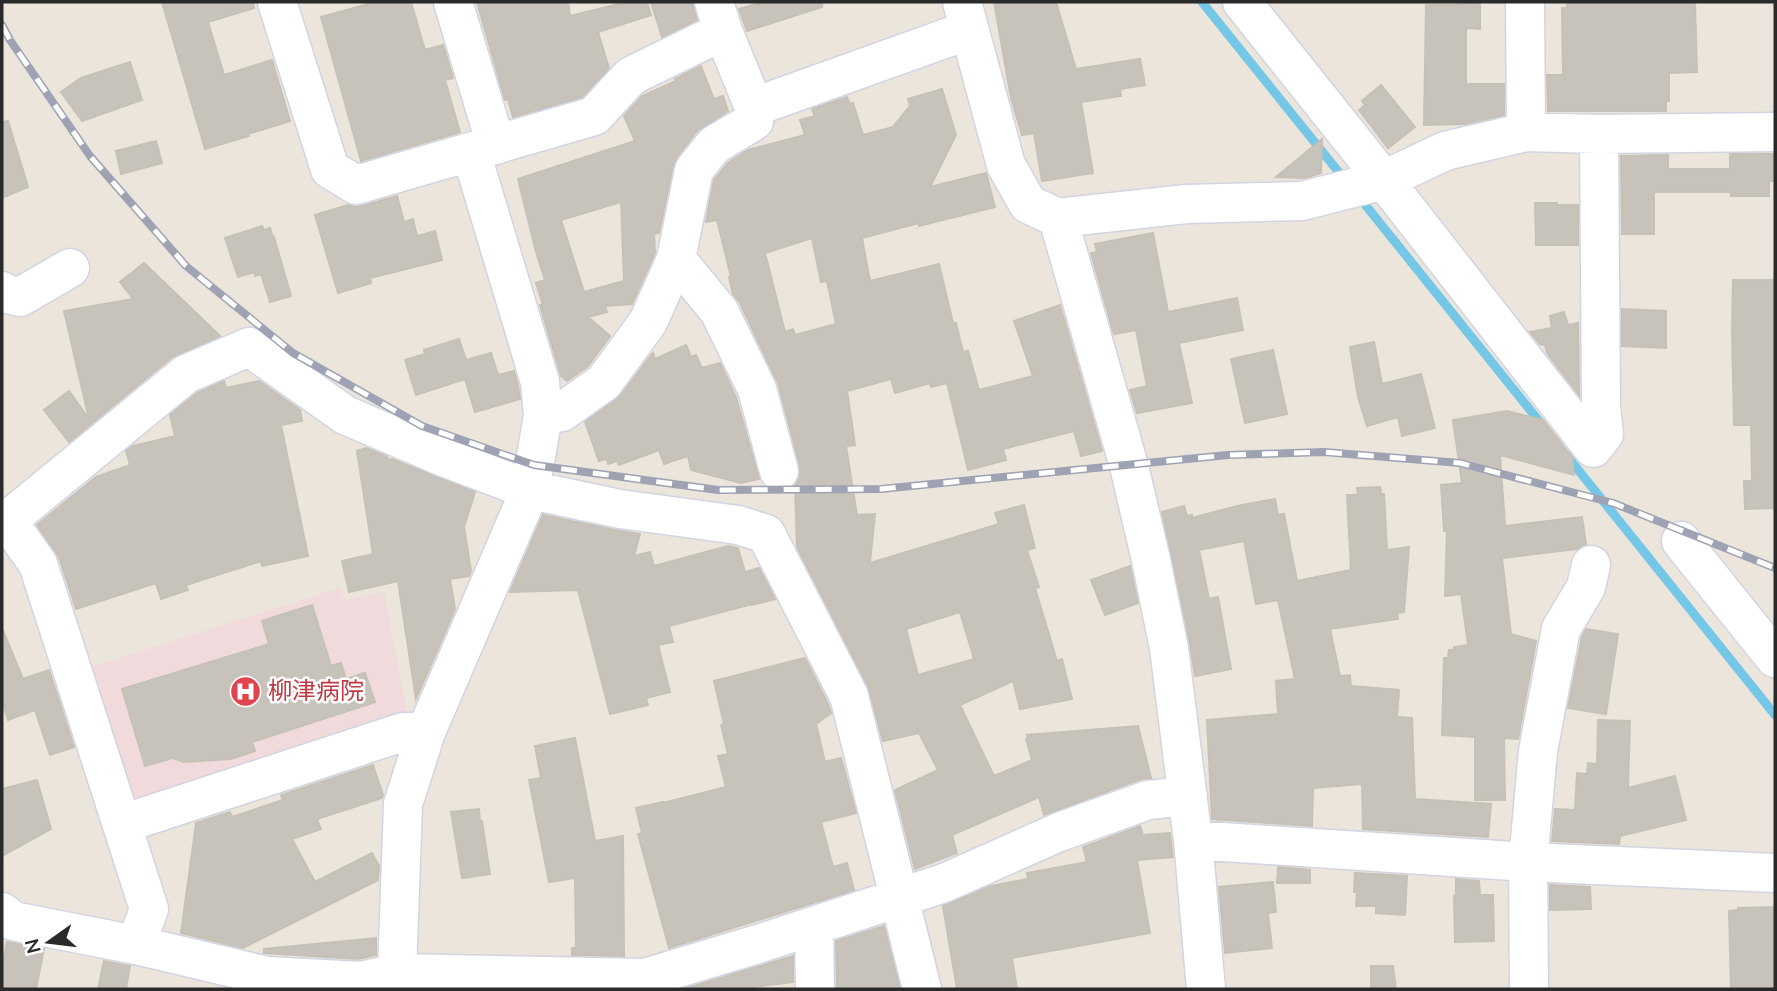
<svg xmlns="http://www.w3.org/2000/svg" width="1777" height="991" viewBox="0 0 1777 991" font-family="Mulish,'Noto Sans JP',sans-serif">
<rect width="100%" height="100%" fill="#ebe5dc"/>
<!-- medical -->
<path fill="#f1dadb" d="M 340,588 L 345,600 L 384,592 L 407,712 L 126,809 L 81,670 Z"/>
<g fill="none" stroke-linecap="round" stroke-linejoin="round">
<!-- stream -->
<path stroke="#75c7e8" stroke-width="9" d="M 1202,2 L 1345,180
M 1359,197 L 1543,426
M 1567,456 L 1775,715"/>
</g>
<!-- building -->
<path fill="#c7c3bb" stroke="#c6c1b6" stroke-width="2" fill-rule="evenodd" d="M 162,2 L 253,2 L 254,8 L 208,22 L 224,75 L 272,60 L 290,121 L 248,134 L 249,136 L 205,149 Z
M 376,2 L 411,2 L 425,50 L 443,45 L 453,78 L 445,80 L 460,132 L 361,161 L 321,17 Z
M 477,2 L 568,2 L 570,16 L 627,2 L 647,2 L 651,15 L 598,32 L 609,68 L 582,97 L 513,117 L 508,99 L 505,100 Z
M 651,2 L 692,2 L 697,20 L 662,37 Z
M 763,2 L 822,2 L 822,7 L 747,31 L 739,9 Z
M 994,2 L 1056,2 L 1076,69 L 1140,59 L 1145,85 L 1120,89 L 1121,96 L 1081,102 L 1093,173 L 1042,181 L 1034,133 L 1022,135 L 1011,98 Z
M 1458,2 L 1480,2 L 1480,29 L 1466,28 L 1466,84 L 1504,84 L 1504,115 L 1465,124 L 1424,125 L 1426,5 L 1458,5 Z
M 1567,2 L 1695,2 L 1697,72 L 1669,73 L 1669,101 L 1666,101 L 1666,111 L 1548,111 L 1547,75 L 1563,75 L 1562,8 L 1567,8 Z
M 130,62 L 142,100 L 82,121 L 61,92 L 81,78 Z
M 701,66 L 714,99 L 723,96 L 728,111 L 697,131 L 677,157 L 673,166 L 659,233 L 654,234 L 655,253 L 632,304 L 605,306 L 607,312 L 588,317 L 610,336 L 588,366 L 567,381 L 561,376 L 540,305 L 543,305 L 536,283 L 545,280 L 536,252 L 518,179 L 635,141 L 624,116 L 642,96 L 676,81 L 675,79 ZM 621,202 L 624,281 L 584,292 L 561,220 Z
M 1381,85 L 1415,127 L 1388,148 L 1359,110 L 1365,105 L 1362,101 Z
M 942,89 L 956,135 L 930,187 L 986,173 L 995,207 L 919,226 L 919,223 L 862,238 L 870,281 L 939,264 L 953,323 L 956,323 L 963,352 L 968,351 L 979,390 L 1033,376 L 1014,321 L 1060,305 L 1102,451 L 1081,456 L 1074,431 L 1003,449 L 1006,460 L 968,470 L 947,383 L 931,387 L 930,383 L 895,393 L 891,379 L 847,391 L 855,445 L 846,446 L 857,515 L 875,514 L 870,563 L 999,524 L 995,513 L 1024,505 L 1035,548 L 1027,550 L 1039,587 L 1035,588 L 1057,661 L 1062,659 L 1072,699 L 1020,709 L 1013,681 L 960,705 L 994,776 L 1032,760 L 1026,739 L 1028,738 L 1027,735 L 1138,726 L 1151,778 L 1141,779 L 1044,815 L 1039,797 L 952,835 L 957,853 L 915,869 L 895,790 L 938,770 L 919,733 L 883,741 L 868,686 L 797,547 L 795,486 L 800,477 L 800,466 L 778,383 L 739,301 L 733,294 L 729,277 L 731,277 L 717,220 L 706,222 L 714,180 L 729,162 L 748,150 L 805,135 L 800,120 L 815,116 L 812,109 L 847,97 L 850,104 L 853,103 L 863,135 L 893,127 L 910,106 L 908,99 ZM 812,238 L 821,282 L 827,281 L 836,324 L 795,335 L 793,329 L 785,332 L 765,253 ZM 960,612 L 974,659 L 918,675 L 906,629 Z
M 8,121 L 28,187 L 2,198 L 2,122 Z
M 1322,139 L 1321,173 L 1305,178 L 1276,177 Z
M 156,141 L 162,163 L 121,174 L 116,151 Z
M 1730,154 L 1775,154 L 1775,181 L 1769,181 L 1769,196 L 1731,196 L 1731,192 L 1654,192 L 1654,234 L 1622,234 L 1621,156 L 1668,155 L 1668,169 L 1730,169 Z
M 397,196 L 404,222 L 413,219 L 417,236 L 435,231 L 442,260 L 370,278 L 371,283 L 338,293 L 315,215 L 348,205 L 354,207 L 362,206 Z
M 1535,203 L 1557,203 L 1557,205 L 1578,205 L 1578,245 L 1536,245 Z
M 262,226 L 264,230 L 270,228 L 273,238 L 274,237 L 291,296 L 270,302 L 261,274 L 255,276 L 254,272 L 238,277 L 225,238 Z
M 1153,233 L 1168,312 L 1237,298 L 1243,330 L 1179,343 L 1192,403 L 1137,413 L 1130,390 L 1147,386 L 1136,330 L 1114,334 L 1091,253 L 1097,252 L 1095,244 Z
M 144,263 L 220,336 L 172,357 L 69,442 L 44,410 L 69,391 L 89,419 L 64,311 L 133,299 L 120,282 Z
M 1733,280 L 1773,280 L 1775,508 L 1745,509 L 1744,481 L 1752,481 L 1751,425 L 1734,425 L 1732,330 Z
M 1622,309 L 1666,311 L 1666,348 L 1622,346 Z
M 1564,312 L 1568,325 L 1578,323 L 1579,395 L 1547,353 L 1545,345 L 1540,344 L 1530,332 L 1552,328 L 1550,316 Z
M 459,339 L 466,360 L 491,353 L 498,375 L 514,371 L 518,386 L 520,399 L 475,412 L 465,379 L 416,395 L 405,360 L 425,354 L 424,350 Z
M 1374,342 L 1382,384 L 1421,374 L 1435,428 L 1402,436 L 1398,417 L 1367,426 L 1358,397 L 1350,347 Z
M 686,345 L 691,357 L 696,355 L 702,368 L 720,363 L 736,397 L 759,479 L 741,483 L 691,470 L 688,456 L 664,464 L 659,450 L 619,465 L 617,461 L 608,464 L 607,459 L 599,461 L 585,422 L 621,395 L 652,354 L 653,353 L 655,359 Z
M 1273,350 L 1287,414 L 1245,423 L 1231,359 Z
M 224,381 L 226,388 L 259,381 L 300,410 L 302,421 L 281,425 L 308,556 L 262,566 L 261,561 L 186,585 L 188,590 L 161,599 L 156,583 L 76,609 L 59,557 L 37,525 L 96,477 L 130,465 L 126,451 L 133,446 L 175,436 L 170,415 L 197,393 Z
M 1507,411 L 1543,420 L 1572,457 L 1574,475 L 1500,455 L 1505,526 L 1582,517 L 1586,544 L 1577,549 L 1502,558 L 1511,634 L 1536,641 L 1518,739 L 1504,738 L 1505,800 L 1475,800 L 1475,737 L 1442,735 L 1444,658 L 1448,658 L 1449,650 L 1454,650 L 1454,647 L 1468,645 L 1461,594 L 1445,596 L 1447,531 L 1444,531 L 1441,485 L 1462,483 L 1453,420 Z
M 366,448 L 386,456 L 389,460 L 392,459 L 475,492 L 464,527 L 471,571 L 469,576 L 450,579 L 455,609 L 416,699 L 398,581 L 349,592 L 342,561 L 373,554 L 357,451 Z
M 1380,487 L 1381,494 L 1384,494 L 1387,550 L 1409,547 L 1404,612 L 1397,613 L 1398,619 L 1330,629 L 1340,676 L 1350,675 L 1351,686 L 1399,690 L 1397,717 L 1412,718 L 1415,799 L 1491,804 L 1488,837 L 1363,829 L 1362,784 L 1313,788 L 1312,826 L 1212,819 L 1207,720 L 1278,714 L 1276,681 L 1295,679 L 1278,600 L 1256,604 L 1244,541 L 1199,550 L 1209,599 L 1218,597 L 1231,669 L 1195,676 L 1190,644 L 1162,512 L 1184,506 L 1187,516 L 1192,515 L 1192,518 L 1237,506 L 1275,499 L 1278,515 L 1284,514 L 1297,581 L 1351,570 L 1347,495 L 1358,495 L 1357,488 Z
M 543,515 L 615,530 L 640,534 L 634,556 L 650,552 L 654,566 L 728,546 L 738,548 L 745,572 L 759,568 L 775,599 L 752,605 L 752,604 L 669,626 L 673,642 L 658,645 L 670,692 L 646,698 L 648,705 L 610,714 L 578,590 L 510,592 Z
M 1130,566 L 1138,603 L 1105,615 L 1091,580 Z
M 312,605 L 331,666 L 341,663 L 346,679 L 365,673 L 375,702 L 252,742 L 255,751 L 231,759 L 184,762 L 173,758 L 145,766 L 122,689 L 269,644 L 262,621 Z
M 2,628 L 23,679 L 49,670 L 74,747 L 50,755 L 35,710 L 8,720 L 2,701 Z
M 1586,629 L 1618,634 L 1606,714 L 1568,708 L 1582,637 Z
M 805,658 L 828,704 L 831,713 L 816,724 L 825,762 L 841,758 L 856,813 L 821,822 L 833,867 L 847,863 L 854,890 L 669,948 L 638,834 L 642,833 L 636,808 L 663,802 L 663,803 L 726,787 L 718,756 L 728,754 L 721,725 L 724,724 L 714,681 Z
M 1598,720 L 1630,721 L 1628,788 L 1675,776 L 1686,820 L 1620,836 L 1619,844 L 1552,841 L 1555,809 L 1575,810 L 1577,773 L 1587,774 L 1588,763 L 1597,764 Z
M 575,738 L 595,841 L 623,836 L 624,956 L 572,955 L 572,948 L 576,948 L 575,878 L 549,882 L 529,780 L 541,778 L 535,746 Z
M 373,765 L 383,795 L 382,798 L 317,819 L 321,829 L 292,839 L 315,882 L 372,853 L 379,866 L 378,880 L 243,948 L 181,933 L 196,823 L 230,812 L 232,817 L 283,800 L 281,795 Z
M 37,780 L 51,829 L 2,856 L 2,789 Z
M 479,809 L 480,821 L 482,821 L 490,874 L 462,878 L 451,812 Z
M 1140,826 L 1143,835 L 1170,833 L 1171,842 L 1173,857 L 1137,860 L 1150,933 L 1012,958 L 1017,989 L 957,989 L 943,906 L 991,886 L 1028,879 L 1027,873 L 1087,862 L 1083,847 Z
M 1278,867 L 1310,870 L 1310,883 L 1277,883 Z
M 1355,873 L 1407,876 L 1405,915 L 1376,913 L 1376,906 L 1356,906 L 1357,892 L 1354,892 Z
M 1456,879 L 1479,881 L 1480,895 L 1493,895 L 1494,941 L 1455,942 L 1454,896 L 1456,895 Z
M 1273,882 L 1276,912 L 1268,913 L 1272,948 L 1225,953 L 1219,887 Z
M 1550,885 L 1590,887 L 1591,909 L 1550,910 Z
M 1775,907 L 1775,989 L 1731,989 L 1729,911 L 1738,910 L 1738,908 Z
M 884,926 L 900,989 L 837,989 L 836,941 Z
M 376,938 L 376,955 L 358,959 L 264,953 L 264,949 Z
M 7,942 L 44,949 L 36,989 L 2,989 L 2,967 Z
M 793,956 L 793,982 L 759,986 L 747,989 L 684,989 Z
M 104,961 L 130,966 L 126,989 L 98,989 Z
M 1371,966 L 1393,966 L 1396,989 L 1371,989 Z"/>
<g fill="none" stroke-linecap="round" stroke-linejoin="round">
<defs>
<path id="minor" d="M 277,2 L 330,169 L 356,185 L 594,116 L 631,76 L 723,31
M 453,2 L 496,145
M 714,2 L 723,31 L 754,107
M 962,2 L 1006,165 L 1028,204 L 1058,218 L 1186,204 L 1302,201 L 1384,180 L 1445,151 L 1526,132 L 1599,134 L 1775,132
M 1242,2 L 1384,180 L 1593,448 L 1604,434 L 1601,407 L 1599,134
M 1525,2 L 1526,132
M 1058,218 L 1129,466 L 1151,560 L 1169,648 L 1193,840 L 1206,989
M 676,259 L 719,311 L 757,389 L 779,471
M 2,291 L 3,293 L 20,297 L 70,268
M 543,416 L 562,412 L 604,382 L 648,322 L 676,259 L 694,170 L 714,145 L 754,121 L 754,107 L 969,30
M 7,520 L 38,564 L 149,909 L 136,945
M 2,525 L 186,374 L 249,347 L 345,415 L 443,457 L 530,490 L 620,509 L 738,525 L 766,534 L 849,696 L 922,989
M 1681,541 L 1775,658
M 122,824 L 403,732 L 426,732
M 1193,840 L 1528,862 L 1775,873
M 2,912 L 13,921 L 136,945 L 267,976 L 360,981 L 397,973 L 645,978 L 758,944 L 944,883 L 1059,832 L 1148,800 L 1188,796
M 814,926 L 815,989
M 397,973 L 403,804 L 426,732 L 530,490 L 543,416 L 540,382 L 471,152
M 1529,989 L 1528,862 L 1538,751 L 1561,629 L 1586,587 L 1591,565"/>
</defs>
<!-- minor casing -->
<use href="#minor" stroke="#d2d4e2" stroke-width="41"/>
<!-- minor -->
<use href="#minor" stroke="#fff" stroke-width="38"/>
<defs>
<path id="rail" d="M 2,25 L 10,40 L 90,156 L 186,266 L 293,353 L 422,426 L 534,465 L 718,490 L 881,489 L 1228,455 L 1324,452 L 1460,463 L 1613,503 L 1775,568"/>
</defs>
<!-- rail casing -->
<use href="#rail" stroke="#9fa2b3" stroke-width="8"/>
<!-- rail -->
<use href="#rail" stroke="#fff" stroke-width="5" stroke-dasharray="16" stroke-linecap="butt"/>
</g>
<!-- icons -->
<defs>
<symbol id="hospital-disc" viewBox="-11 -11 22 22"><circle r="9.5" fill="#e0444e" stroke="#fff"/><path d="M-5-5h3v3.5h4V-5h3V5h-3V1.5h-4V5h-3Z" fill="#fff"/></symbol>
</defs>
<g fill-rule="evenodd">
<use href="#hospital-disc" x="228" y="674" width="35" height="35"/>
</g>
<g text-anchor="middle" stroke-width="5" stroke-linejoin="round" paint-order="stroke">
<!-- health labels -->
<g font-size="24" fill="#be3a42" stroke="#fff" text-anchor="start">
<text x="268" y="699">柳津病院</text>
</g>
</g>
<!-- border -->
<rect width="1777" height="991" fill="none" stroke="#2a2a2a" stroke-width="7"/>
<!-- north arrow -->
<g transform="translate(49 942) rotate(256)" stroke="#ffffff" stroke-width="5" paint-order="stroke">
<path d="M0-5L12 26L0 18L-12 26Z" fill="#2a2a2a"/>
<text y="-10" font-size="19" font-weight="bold" text-anchor="middle" fill="#2a2a2a">N</text>
</g>
</svg>
